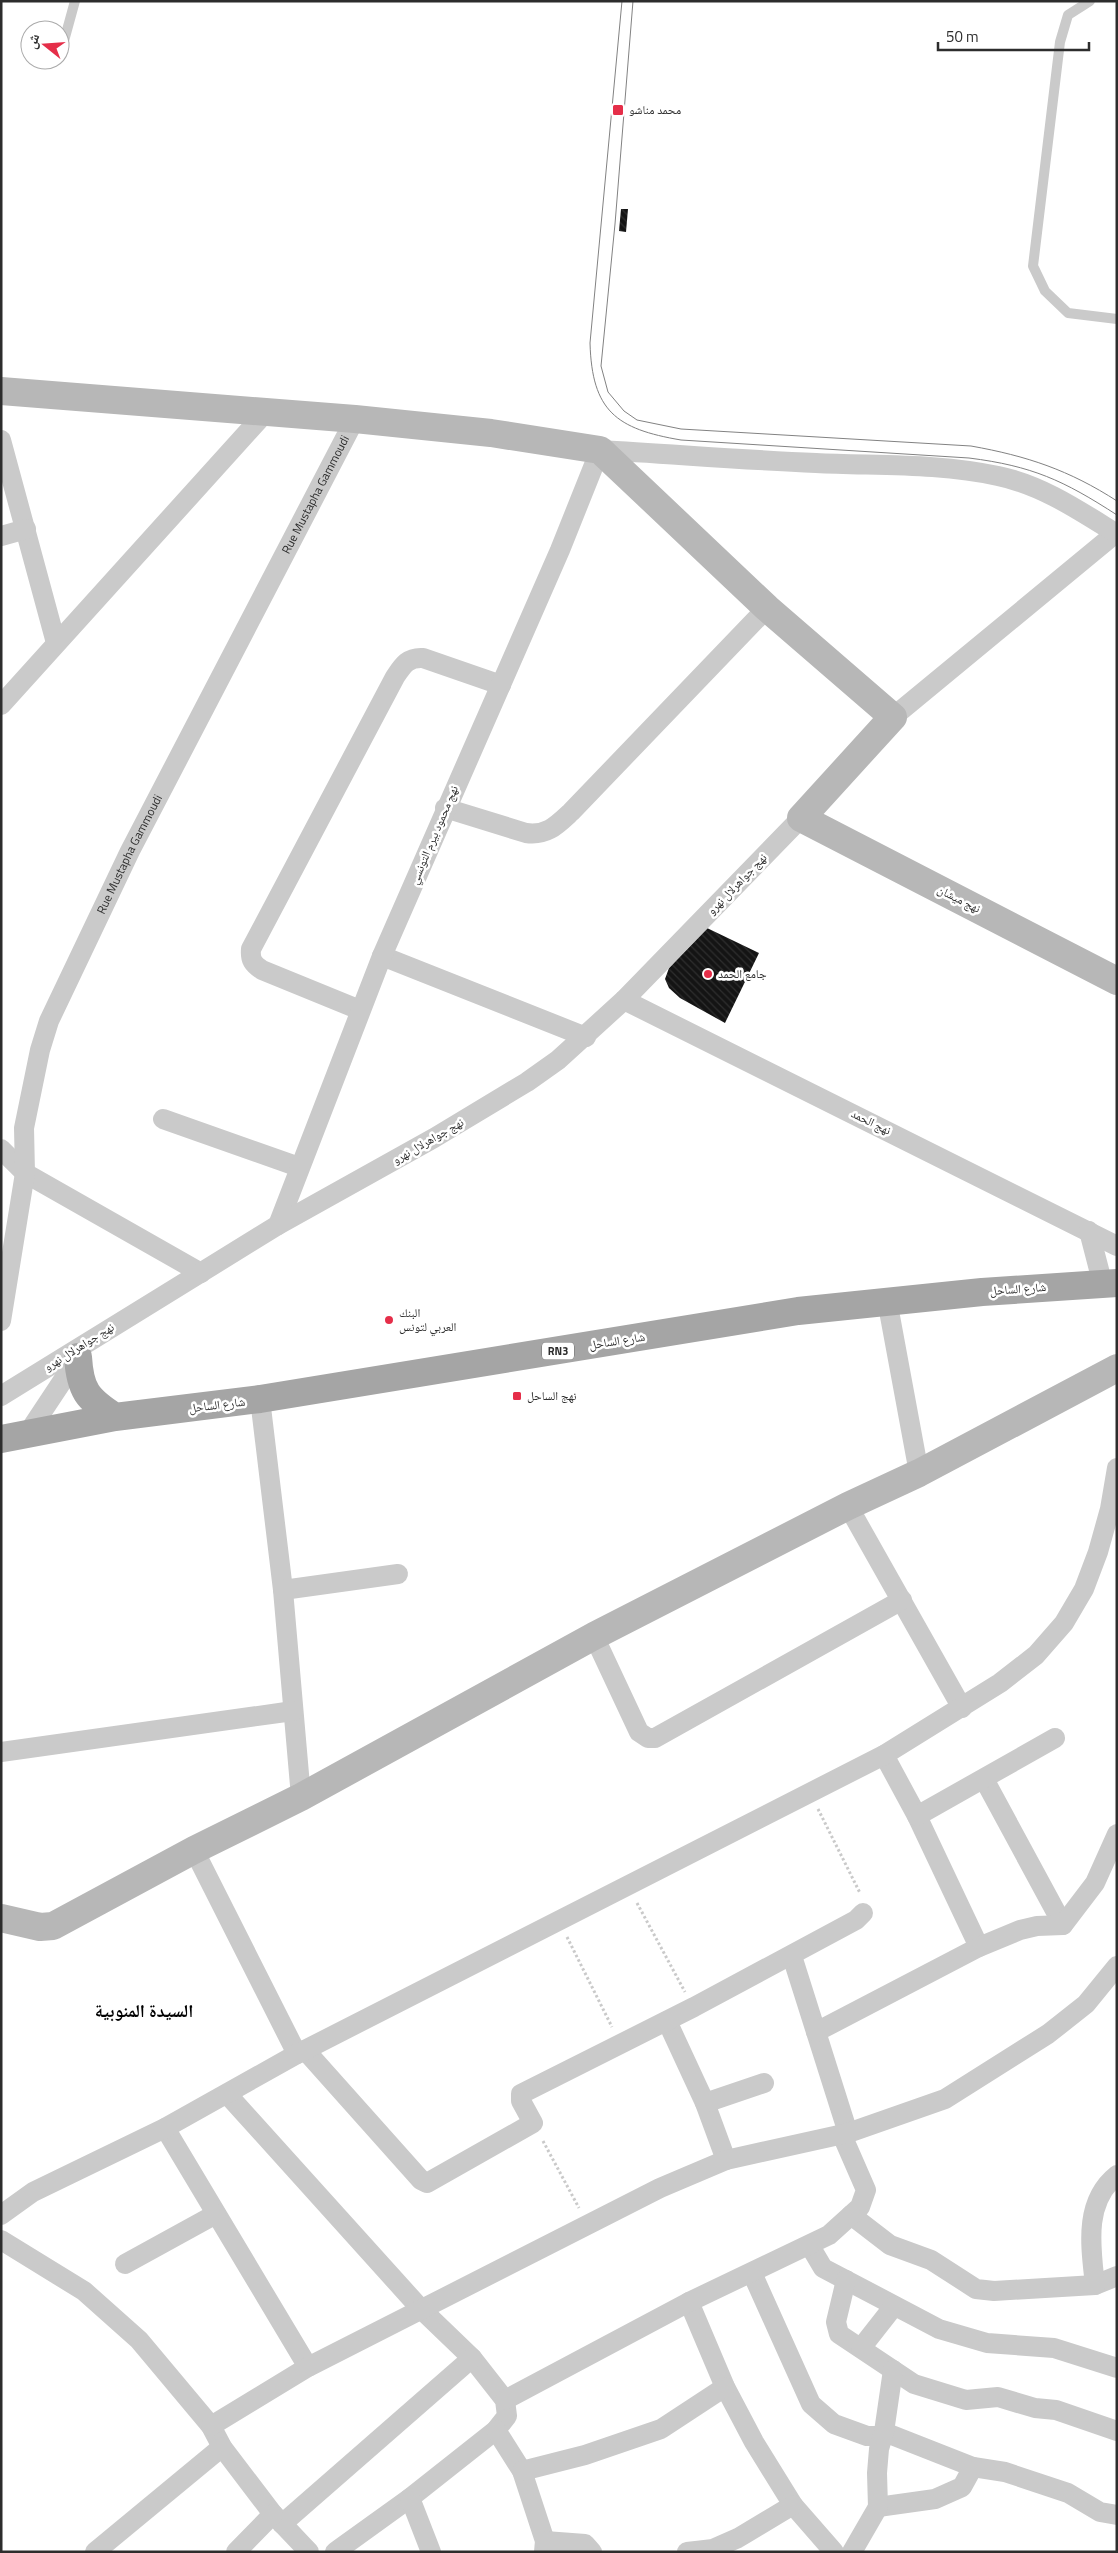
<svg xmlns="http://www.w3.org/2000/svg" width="1118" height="2553" viewBox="0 0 1118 2553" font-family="'Titillium Web','Noto Naskh Arabic',sans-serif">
<defs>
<pattern id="building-back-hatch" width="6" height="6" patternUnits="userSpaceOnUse" patternTransform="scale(1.25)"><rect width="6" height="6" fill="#141414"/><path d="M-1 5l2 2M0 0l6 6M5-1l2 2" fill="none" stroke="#2e2e2e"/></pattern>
</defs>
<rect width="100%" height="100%" fill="#fff"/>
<!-- building -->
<path fill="url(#building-back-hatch)" d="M 621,209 L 628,209 L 626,232 L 619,231 Z
M 707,928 L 759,953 L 725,1023 L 680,998 L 669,988 L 665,979 L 669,968 Z"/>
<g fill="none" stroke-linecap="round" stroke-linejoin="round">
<!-- path -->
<path stroke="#cacaca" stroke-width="3" stroke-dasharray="2.5 2.5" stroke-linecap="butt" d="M 818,1809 L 860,1893
M 637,1903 L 685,1992
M 567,1937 L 612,2027
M 543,2141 L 579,2208"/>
<!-- lane -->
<path stroke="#cacaca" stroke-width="10" d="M 1090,1 L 1068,15 L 1060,42 L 1033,266 L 1045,291 L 1068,313 L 1117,319
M 64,41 L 75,1"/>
<!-- street -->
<g stroke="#cacaca" stroke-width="20">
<path d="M 1,440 L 56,643"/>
<path d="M 1,536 L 26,529"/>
<path d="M 1,705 L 265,413"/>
<path d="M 893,717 L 1116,533"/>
<path d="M 445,808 L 526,833 C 547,836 557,825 571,812 L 767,608"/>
<path d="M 382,956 L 586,1037"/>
<path d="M 624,1000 L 1117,1246"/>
<path d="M 360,1010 L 262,970 C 253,964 250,960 251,949 L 395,677 C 403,665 408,657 423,658 L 501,685"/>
<path d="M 163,1119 L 299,1167"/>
<path d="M 1,1149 L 25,1173 L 201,1273"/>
<path d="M 278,1225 L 382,956 L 560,550 L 600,450 C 672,454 744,460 816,463 C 877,466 939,463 998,476 C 1042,485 1080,511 1117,534"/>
<path d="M 1089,1231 L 1103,1285"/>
<path d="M 887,1300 L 919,1473"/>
<path id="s1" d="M 1,1321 L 25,1173 L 24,1128 L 40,1050 L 49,1021 L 130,851 L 355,419"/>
<path d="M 1,1396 L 278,1225 L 434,1138 L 527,1082 L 558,1060 L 624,1000 L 801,818"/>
<path d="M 260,1399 L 283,1590 L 301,1797"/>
<path d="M 26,1436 L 81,1353"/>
<path d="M 848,1506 L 962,1708"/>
<path d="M 283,1590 L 398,1574"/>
<path d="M 594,1636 L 639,1732 L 648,1738 L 655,1738 L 902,1600"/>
<path d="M 1,1752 L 293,1711"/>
<path d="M 884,1755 L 917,1816 L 979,1947"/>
<path d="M 984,1779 L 1063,1925"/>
<path d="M 917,1816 L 1055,1738"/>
<path d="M 194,1850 L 297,2054"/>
<path d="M 792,1956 L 848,2133"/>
<path d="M 667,2021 L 705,2103 L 726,2160"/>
<path d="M 816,2032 L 979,1947 L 1020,1930 L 1037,1926 L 1063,1925 L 1095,1883 L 1117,1834"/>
<path d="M 305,2050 L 421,2180 L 427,2183 L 533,2123 L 521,2101 L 521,2094 L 694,2007 L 856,1920 L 863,1913"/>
<path d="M 227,2094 L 420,2308 L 472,2358 L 505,2400 L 507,2416 L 496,2430 L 410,2498 L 335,2552"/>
<path d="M 705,2103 L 764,2083"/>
<path d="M 165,2128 L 308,2367"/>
<path d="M 1,2215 L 33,2192 L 165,2128 L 297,2054 L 884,1755 L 1000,1683 L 1036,1655 L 1064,1623 L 1084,1589 L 1098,1552 L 1110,1509 L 1117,1468"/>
<path d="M 851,2215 L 890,2245 L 931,2260 L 976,2289 L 994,2291 L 1095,2285 L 1117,2276"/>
<path d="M 1,2240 L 84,2291 L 139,2340 L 211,2426 L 222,2447 L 273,2514 L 309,2552"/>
<path d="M 810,2246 L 823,2268 L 939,2329 L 987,2343 L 1054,2348 L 1117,2368"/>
<path d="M 125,2264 L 216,2214"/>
<path d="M 752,2273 L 811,2404 L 834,2424 L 867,2436 L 878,2436 L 884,2432 L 973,2467 L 1005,2472 L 1068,2493 L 1100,2512 L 1117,2515"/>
<path d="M 846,2280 L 836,2322 L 839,2334 L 914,2384 L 966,2400 L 998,2397 L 1035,2408 L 1056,2410 L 1117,2431"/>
<path d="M 1095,2285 C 1091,2248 1083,2202 1117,2175"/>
<path d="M 689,2302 L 725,2387 L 754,2442 L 793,2505 L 834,2552"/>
<path d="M 861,2348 L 894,2306"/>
<path d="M 505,2400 L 689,2302 L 829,2235 L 860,2207 L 866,2190 L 842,2135"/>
<path d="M 211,2426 L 308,2367 L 660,2188 L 726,2160 L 848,2133 L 945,2099 L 1048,2034 L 1086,2004 L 1117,1966"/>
<path d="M 496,2430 L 522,2471 L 545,2541 L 544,2552"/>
<path d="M 522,2471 L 585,2455 L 661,2429 L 725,2387"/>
<path d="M 410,2498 L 431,2552"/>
<path d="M 878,2507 L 935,2499 L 962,2487 L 973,2467"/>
<path d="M 282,2524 L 472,2358"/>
<path d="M 545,2541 L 585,2544 L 592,2552"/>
<path d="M 95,2552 L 222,2447"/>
<path d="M 236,2552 L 273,2514"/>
<path d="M 687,2552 L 713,2549 L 738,2538 L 793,2505"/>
<path d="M 852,2552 L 878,2507 L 877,2473 L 879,2449 L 884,2432 L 893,2370"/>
</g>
<!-- secondary -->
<path stroke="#b7b7b7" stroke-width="28" d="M 1,391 L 355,419 L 491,433 L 600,450 L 767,608 L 893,717 L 801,818 L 1117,981
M 1,1918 L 40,1927 L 53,1926 L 194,1850 L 301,1797 L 594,1636 L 848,1506 L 919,1473 L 1117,1368"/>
<!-- primary -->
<path stroke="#a5a5a5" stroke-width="28" d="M 78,1357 C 80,1390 87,1399 115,1417
M 1,1439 L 115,1417 L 260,1399 L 798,1311 L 982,1292 L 1117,1283"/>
<!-- tram -->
<path stroke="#828282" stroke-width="1" d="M 622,1 L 590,343 C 592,411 616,429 681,440 L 969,458 C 1032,466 1063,480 1117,515
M 633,1 L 615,224 L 601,366 L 608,392 L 624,411 L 637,420 L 681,429 L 971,446 C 1027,456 1069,470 1117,501"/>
</g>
<!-- markers -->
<g fill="#e52e49" stroke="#fff" stroke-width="2">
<rect x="612" y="104" width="12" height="12" rx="2.5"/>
<circle cx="708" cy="974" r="5"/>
<circle cx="389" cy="1320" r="5"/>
<rect x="512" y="1391" width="10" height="10" rx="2.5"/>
</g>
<g text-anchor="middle" stroke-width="5" stroke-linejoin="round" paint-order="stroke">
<!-- shield labels -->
<rect fill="#fff" stroke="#6c6c6c" stroke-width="1" x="542" y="1342.5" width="32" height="17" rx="4"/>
<g font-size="11" font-weight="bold" fill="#2d2d2d">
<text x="558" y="1355">RN3</text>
</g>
<!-- poi labels -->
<g font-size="12" fill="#2d2d2d" stroke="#fff" text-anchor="start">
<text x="629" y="114">محمد مناشو</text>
<text x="718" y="978">جامع الحمد</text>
<text x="399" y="1317">البنك<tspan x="399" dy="14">العربي لتونس</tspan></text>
<text x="527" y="1400">نهج الساحل</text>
</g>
<!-- street labels -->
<g font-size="12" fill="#2d2d2d" stroke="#fff">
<text dy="4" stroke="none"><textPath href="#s1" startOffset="895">Rue Mustapha Gammoudi</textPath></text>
<text transform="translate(434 835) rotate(-67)" y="4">نهج محمود بيرم التونسي</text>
<text dy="4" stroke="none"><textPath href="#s1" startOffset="490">Rue Mustapha Gammoudi</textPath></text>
<text transform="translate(737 884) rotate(-46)" y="4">نهج جواهرلال نهرو</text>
<text transform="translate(959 899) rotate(27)" y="4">نهج ميشان</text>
<text transform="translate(871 1122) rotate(26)" y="4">نهج الحمد</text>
<text transform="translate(428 1141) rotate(-30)" y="4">نهج جواهرلال نهرو</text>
<text transform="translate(1018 1289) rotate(-4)" y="4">شارع الساحل</text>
<text transform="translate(617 1341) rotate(-9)" y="4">شارع الساحل</text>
<text transform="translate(79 1347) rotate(-32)" y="4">نهج جواهرلال نهرو</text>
<text transform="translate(217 1405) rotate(-7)" y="4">شارع الساحل</text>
</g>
<!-- district labels -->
<g font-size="18" font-weight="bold" fill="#000" stroke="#fff">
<text x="144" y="2017">السيدة المنوبية</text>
</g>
</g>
<!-- border -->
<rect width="1118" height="2553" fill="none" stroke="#2d2d2d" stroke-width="5"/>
<!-- north arrow -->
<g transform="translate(45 45) rotate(287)"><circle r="24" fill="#ffffff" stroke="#ababab"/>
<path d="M0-4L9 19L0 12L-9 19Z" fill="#e52e49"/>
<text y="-8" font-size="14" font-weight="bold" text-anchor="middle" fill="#2d2d2d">ش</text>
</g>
<!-- scale -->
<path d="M938 42v8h151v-8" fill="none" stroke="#2d2d2d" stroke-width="2.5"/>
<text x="946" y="42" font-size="15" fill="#2d2d2d" stroke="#ffffff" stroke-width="4" paint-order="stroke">50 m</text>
</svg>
